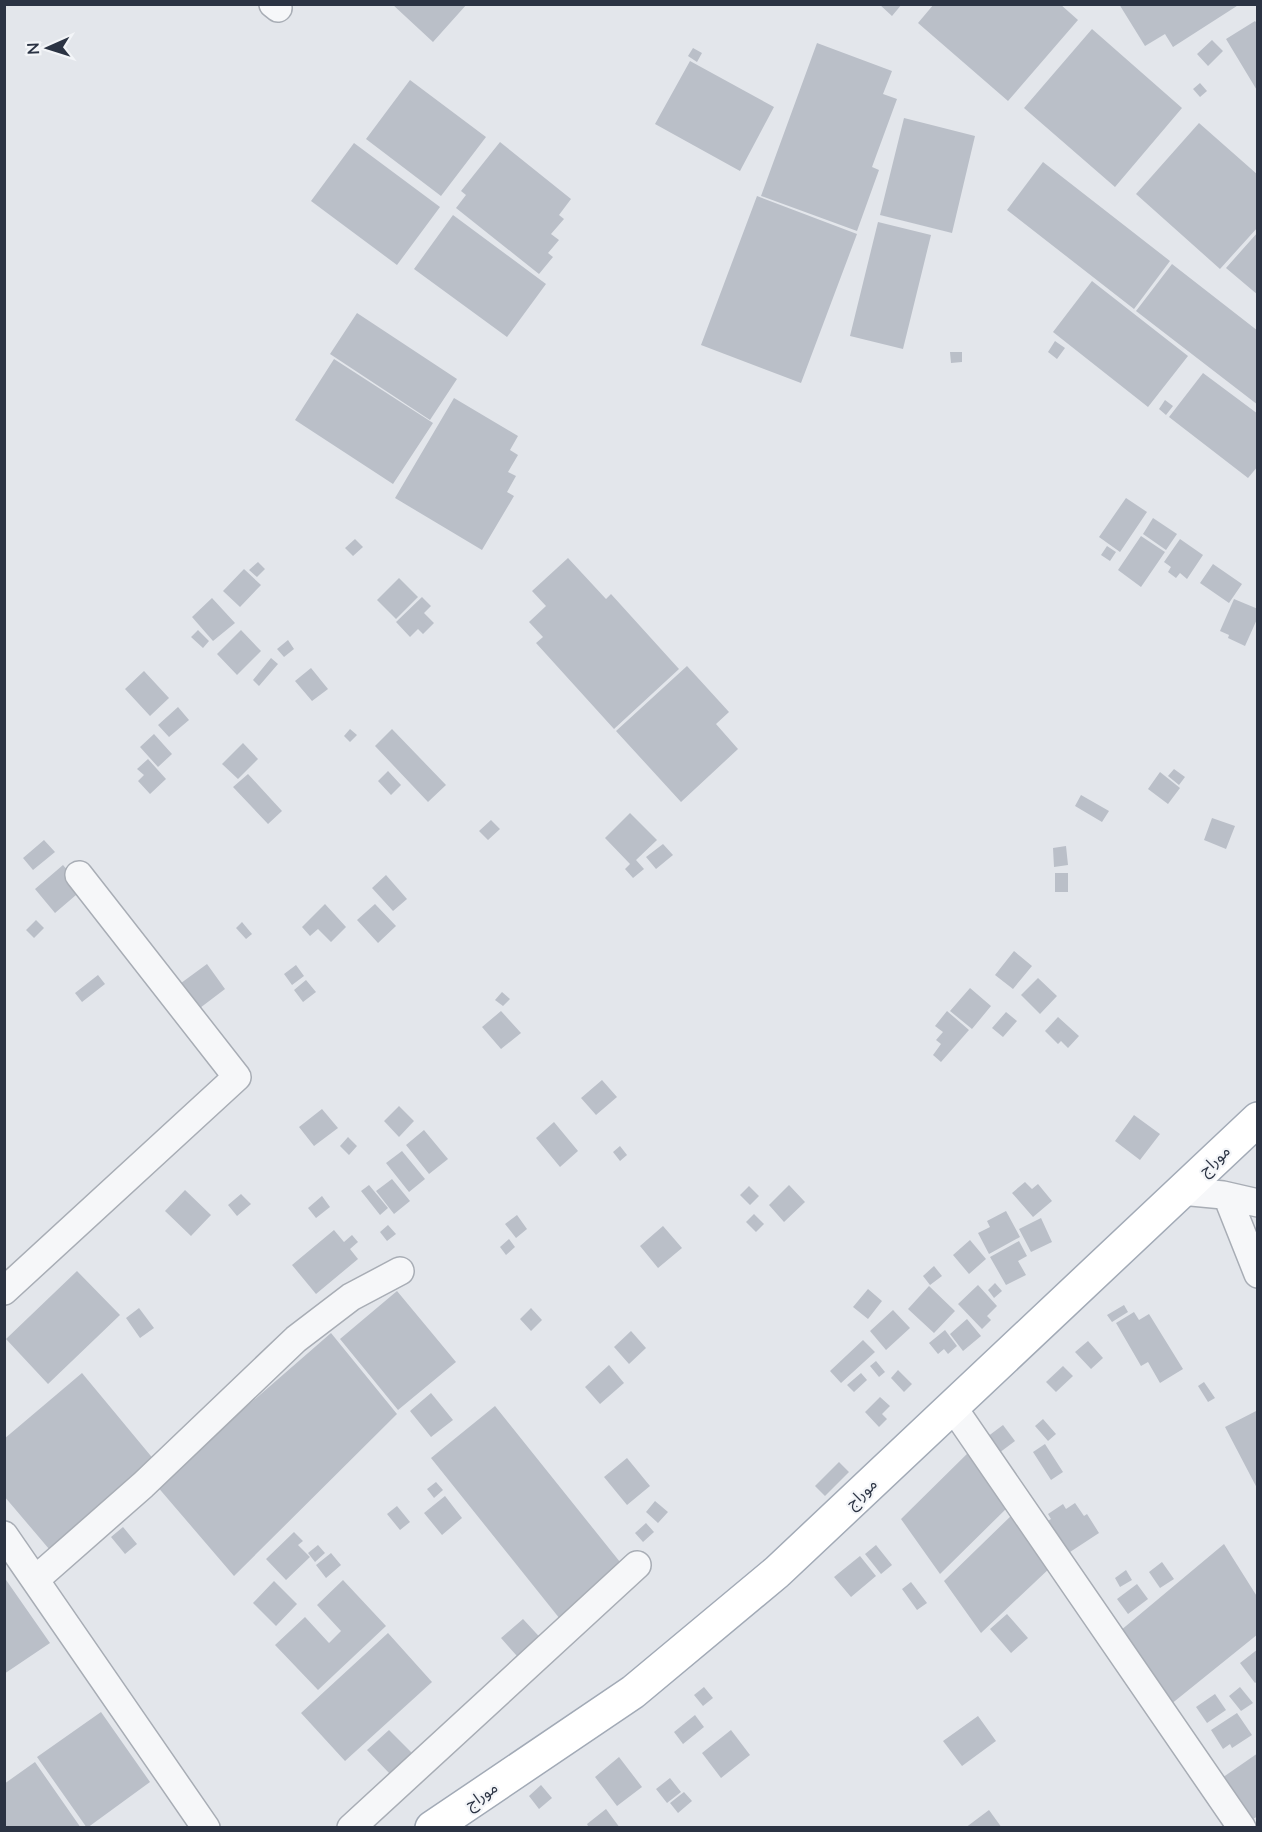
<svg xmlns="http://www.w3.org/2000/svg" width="1262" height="1832" viewBox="0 0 1262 1832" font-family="Lato,'Noto Sans Arabic',sans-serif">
<rect width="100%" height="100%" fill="#e3e6eb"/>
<!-- building -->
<path fill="#babfc8" d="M 392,4 L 467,4 L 433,42 Z
M 879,4 L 902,4 L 892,16 Z
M 934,4 L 1060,4 L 1078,20 L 1008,101 L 918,23 Z
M 1119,4 L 1240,4 L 1173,47 L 1165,34 L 1145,46 Z
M 1255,21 L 1258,25 L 1258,92 L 1226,39 Z
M 1092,29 L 1182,108 L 1115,187 L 1024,108 Z
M 1212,40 L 1223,51 L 1208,66 L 1197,54 Z
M 817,43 L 892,71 L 883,94 L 897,99 L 872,167 L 879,170 L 857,231 L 761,196 Z
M 693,48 L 702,53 L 697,62 L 688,56 Z
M 690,61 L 774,107 L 740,171 L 655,124 Z
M 410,80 L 486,137 L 441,196 L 366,139 Z
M 1200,83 L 1207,91 L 1200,97 L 1193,89 Z
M 904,118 L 975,136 L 952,233 L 880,215 Z
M 1199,123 L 1258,175 L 1258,227 L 1220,269 L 1136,194 Z
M 500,142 L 571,199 L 559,215 L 564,219 L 551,234 L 559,240 L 548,253 L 553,257 L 539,274 L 456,208 L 466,195 L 461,191 Z
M 354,143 L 440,207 L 397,265 L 311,201 Z
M 1043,162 L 1170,261 L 1134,309 L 1007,210 Z
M 757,196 L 857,234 L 801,383 L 701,345 Z
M 453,215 L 546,284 L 507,337 L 414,269 Z
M 878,222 L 931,235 L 903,349 L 850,336 Z
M 1258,232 L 1258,295 L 1226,268 Z
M 1172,264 L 1258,331 L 1258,405 L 1136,311 Z
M 1092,281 L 1188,356 L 1148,407 L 1053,332 Z
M 357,313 L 457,379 L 430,420 L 330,354 Z
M 1055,341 L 1065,348 L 1057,359 L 1048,352 Z
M 950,352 L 962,352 L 962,362 L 951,363 Z
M 334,359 L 433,423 L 393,484 L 295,420 Z
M 1203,373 L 1258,414 L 1258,466 L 1248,478 L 1169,417 Z
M 454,398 L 518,436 L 510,450 L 518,455 L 508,472 L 516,476 L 507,492 L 514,496 L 482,550 L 395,498 Z
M 1165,400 L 1173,406 L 1166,415 L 1159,409 Z
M 1126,498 L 1147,512 L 1120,552 L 1099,537 Z
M 1153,518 L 1177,534 L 1166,550 L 1143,534 Z
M 1141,536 L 1165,552 L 1141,587 L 1118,570 Z
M 355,539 L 363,547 L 353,556 L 345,548 Z
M 1180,539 L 1203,555 L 1187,579 L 1180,573 L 1176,578 L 1168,572 L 1171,567 L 1164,562 Z
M 1107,546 L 1116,552 L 1110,561 L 1101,555 Z
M 568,558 L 606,599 L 611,594 L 679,669 L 614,729 L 536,643 L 543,637 L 529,622 L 546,606 L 532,591 Z
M 258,562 L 265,569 L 257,577 L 249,570 Z
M 1213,564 L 1242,584 L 1229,603 L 1200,583 Z
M 244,569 L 261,585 L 240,607 L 223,591 Z
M 399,578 L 418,597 L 396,619 L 377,600 Z
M 422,597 L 431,606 L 424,613 L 434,623 L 423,634 L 418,629 L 410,637 L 396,622 Z
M 212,598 L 235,623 L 213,641 L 192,617 Z
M 1234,599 L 1258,609 L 1258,617 L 1245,646 L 1228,638 L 1229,635 L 1220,631 Z
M 198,630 L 209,641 L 203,648 L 191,637 Z
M 241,630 L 261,651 L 237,675 L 217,654 Z
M 288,640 L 294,649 L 284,657 L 277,649 Z
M 271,658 L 278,664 L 259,686 L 253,680 Z
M 687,666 L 729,712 L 716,724 L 738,749 L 681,802 L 616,731 Z
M 311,668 L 328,689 L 312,701 L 295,681 Z
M 144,671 L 169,698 L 150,716 L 125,689 Z
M 178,707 L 189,720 L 169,737 L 158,725 Z
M 350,729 L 357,735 L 350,742 L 344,736 Z
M 392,729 L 446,785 L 428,802 L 375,746 Z
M 154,734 L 172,754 L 158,767 L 140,747 Z
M 243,743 L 258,759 L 238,779 L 222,764 Z
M 148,759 L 166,779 L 150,794 L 138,781 L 144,775 L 137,769 Z
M 1174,769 L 1185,777 L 1179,785 L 1168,776 Z
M 388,771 L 401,785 L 391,795 L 378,781 Z
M 1160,772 L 1180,788 L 1168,804 L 1148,789 Z
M 248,774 L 282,811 L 268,824 L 233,787 Z
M 1081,795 L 1109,811 L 1102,822 L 1075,806 Z
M 630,813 L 657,840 L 636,860 L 644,869 L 633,878 L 625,869 L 630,864 L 605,838 Z
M 1212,818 L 1235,826 L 1226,849 L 1204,840 Z
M 491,820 L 500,829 L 488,840 L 479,831 Z
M 44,840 L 55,852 L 33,870 L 23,858 Z
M 663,844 L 673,855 L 656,869 L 646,857 Z
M 1066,846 L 1068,865 L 1054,867 L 1053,848 Z
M 63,865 L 83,889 L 55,913 L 35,889 Z
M 1055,873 L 1068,873 L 1068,892 L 1055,892 Z
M 386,875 L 407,899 L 393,911 L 372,888 Z
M 325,904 L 346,927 L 331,942 L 318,929 L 310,936 L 302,927 Z
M 375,904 L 396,926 L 378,943 L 357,920 Z
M 36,920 L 44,928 L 34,938 L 26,930 Z
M 242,922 L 252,934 L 246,939 L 236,928 Z
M 1014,951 L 1032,966 L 1013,989 L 995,975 Z
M 207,964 L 225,989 L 196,1011 L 177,986 Z
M 296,965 L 304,976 L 292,985 L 284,974 Z
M 98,975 L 105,984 L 82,1002 L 75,993 Z
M 1038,978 L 1057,996 L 1040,1014 L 1021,995 Z
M 306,980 L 316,992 L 303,1002 L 294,990 Z
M 970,988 L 991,1006 L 972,1029 L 950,1011 Z
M 502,992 L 510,999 L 503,1006 L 495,1000 Z
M 501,1011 L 521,1033 L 501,1049 L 482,1027 Z
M 947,1011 L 969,1030 L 941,1062 L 933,1055 L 941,1044 L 936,1040 L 943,1032 L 935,1026 Z
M 1006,1012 L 1017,1021 L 1003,1037 L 992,1028 Z
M 1058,1017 L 1079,1036 L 1068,1048 L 1061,1041 L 1058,1044 L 1045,1031 Z
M 602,1080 L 617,1097 L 596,1115 L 581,1098 Z
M 399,1106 L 414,1121 L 399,1137 L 384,1121 Z
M 322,1109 L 338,1128 L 314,1146 L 299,1127 Z
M 1134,1115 L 1160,1134 L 1140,1160 L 1115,1141 Z
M 554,1122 L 578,1151 L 560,1167 L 536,1138 Z
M 424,1130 L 448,1159 L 429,1174 L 406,1145 Z
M 348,1137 L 357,1146 L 349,1155 L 340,1146 Z
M 620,1146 L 627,1155 L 620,1161 L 613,1152 Z
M 402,1151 L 425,1179 L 409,1192 L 386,1163 Z
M 392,1179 L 410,1201 L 394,1214 L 376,1191 Z
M 1025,1182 L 1032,1189 L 1038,1184 L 1052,1201 L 1033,1217 L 1012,1193 Z
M 369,1185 L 388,1208 L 380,1215 L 361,1191 Z
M 789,1185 L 805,1202 L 784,1222 L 769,1205 Z
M 749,1186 L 759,1196 L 750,1205 L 740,1195 Z
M 185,1190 L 211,1215 L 191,1236 L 165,1211 Z
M 241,1194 L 251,1204 L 237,1216 L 228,1205 Z
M 322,1196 L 330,1207 L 316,1218 L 308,1208 Z
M 1006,1211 L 1020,1237 L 989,1254 L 978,1233 L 990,1227 L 987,1221 Z
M 754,1214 L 764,1224 L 756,1232 L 746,1222 Z
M 517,1215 L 527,1229 L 516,1238 L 505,1224 Z
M 1041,1218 L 1052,1242 L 1031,1252 L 1019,1229 Z
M 388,1225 L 396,1234 L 387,1241 L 380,1232 Z
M 663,1226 L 682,1248 L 658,1268 L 640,1246 Z
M 334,1230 L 344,1242 L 352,1235 L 358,1242 L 350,1249 L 358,1259 L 316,1294 L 292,1265 Z
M 509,1239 L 515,1247 L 506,1255 L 500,1247 Z
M 970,1240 L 986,1259 L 969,1274 L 953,1255 Z
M 1019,1241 L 1027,1256 L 1018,1261 L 1026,1275 L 1006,1285 L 990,1257 Z
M 934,1266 L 942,1276 L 930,1285 L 923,1276 Z
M 77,1271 L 120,1315 L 48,1384 L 6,1339 Z
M 995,1283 L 1002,1291 L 994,1298 L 988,1290 Z
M 978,1285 L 997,1306 L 987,1316 L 991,1320 L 982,1329 L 958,1304 Z
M 929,1286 L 955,1311 L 934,1333 L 908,1309 Z
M 868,1289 L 882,1301 L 868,1319 L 853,1307 Z
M 397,1291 L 456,1362 L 398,1410 L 340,1339 Z
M 1124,1305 L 1128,1312 L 1112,1322 L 1107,1315 Z
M 139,1308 L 154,1328 L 140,1338 L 126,1318 Z
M 531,1308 L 542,1320 L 531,1331 L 520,1319 Z
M 893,1310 L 910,1328 L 886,1350 L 870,1331 Z
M 1134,1312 L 1139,1320 L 1149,1314 L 1183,1369 L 1160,1383 L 1148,1362 L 1141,1366 L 1116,1323 Z
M 967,1319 L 981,1336 L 963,1351 L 950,1334 Z
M 945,1330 L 957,1346 L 948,1354 L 944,1349 L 938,1354 L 929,1343 Z
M 631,1331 L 646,1348 L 629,1364 L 614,1347 Z
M 331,1333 L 397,1414 L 234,1576 L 156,1485 Z
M 863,1340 L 875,1352 L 841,1383 L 830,1371 Z
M 1088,1341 L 1103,1358 L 1091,1369 L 1075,1352 Z
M 876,1361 L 885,1372 L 879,1377 L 870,1366 Z
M 609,1365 L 624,1383 L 600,1404 L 585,1387 Z
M 1063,1366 L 1073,1376 L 1056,1392 L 1046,1382 Z
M 898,1370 L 912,1384 L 904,1392 L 891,1378 Z
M 82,1373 L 160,1467 L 55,1556 L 4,1496 L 4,1439 Z
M 861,1373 L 867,1380 L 854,1392 L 847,1385 Z
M 1204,1382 L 1215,1398 L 1208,1402 L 1198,1386 Z
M 431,1393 L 453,1420 L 431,1437 L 410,1411 Z
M 880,1397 L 890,1406 L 882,1414 L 887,1419 L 879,1427 L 865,1412 Z
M 495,1406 L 624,1567 L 560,1619 L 431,1458 Z
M 1258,1410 L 1258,1490 L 1225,1427 Z
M 1043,1419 L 1056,1434 L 1048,1441 L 1035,1426 Z
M 1003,1425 L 1015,1441 L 987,1462 L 975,1446 Z
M 1045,1444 L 1063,1472 L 1051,1480 L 1033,1452 Z
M 973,1448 L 1011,1504 L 940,1574 L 901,1519 Z
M 627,1458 L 650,1486 L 627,1505 L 604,1477 Z
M 839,1462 L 849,1472 L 825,1496 L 815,1486 Z
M 436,1482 L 443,1490 L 434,1498 L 427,1489 Z
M 445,1496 L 462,1518 L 442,1535 L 424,1513 Z
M 655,1501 L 668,1512 L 658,1523 L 646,1512 Z
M 1075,1503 L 1084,1516 L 1087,1514 L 1099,1533 L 1067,1554 L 1046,1522 L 1051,1519 L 1048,1514 L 1063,1504 L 1066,1509 Z
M 397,1506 L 410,1522 L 400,1530 L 387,1514 Z
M 1015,1512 L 1052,1566 L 981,1633 L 944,1581 Z
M 646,1523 L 654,1532 L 643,1542 L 635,1533 Z
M 123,1527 L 137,1544 L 125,1554 L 111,1537 Z
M 294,1532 L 303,1541 L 298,1545 L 310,1557 L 286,1580 L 266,1559 Z
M 1224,1544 L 1258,1598 L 1258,1634 L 1165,1709 L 1120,1631 Z
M 318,1545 L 325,1553 L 315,1562 L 308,1553 Z
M 876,1545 L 892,1565 L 881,1574 L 865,1554 Z
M 331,1553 L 341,1565 L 326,1578 L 316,1565 Z
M 860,1556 L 876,1576 L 851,1597 L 834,1577 Z
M 1162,1562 L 1174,1579 L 1160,1588 L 1149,1572 Z
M 1126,1570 L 1132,1580 L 1120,1587 L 1115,1578 Z
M 4,1577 L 50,1643 L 4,1674 Z
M 343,1580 L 386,1626 L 318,1690 L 275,1645 L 305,1617 L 329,1643 L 341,1631 L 317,1605 Z
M 274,1581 L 297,1604 L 276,1626 L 253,1603 Z
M 911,1582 L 927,1603 L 917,1610 L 902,1589 Z
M 1137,1584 L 1148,1599 L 1128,1614 L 1117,1599 Z
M 1007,1614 L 1028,1638 L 1011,1653 L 990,1629 Z
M 523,1619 L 547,1645 L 525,1665 L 501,1638 Z
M 388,1633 L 432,1682 L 345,1761 L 301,1713 Z
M 1258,1649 L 1258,1681 L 1255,1683 L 1240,1663 Z
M 704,1687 L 713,1698 L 703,1706 L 694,1695 Z
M 1240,1687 L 1253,1703 L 1241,1711 L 1229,1696 Z
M 1215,1694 L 1226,1710 L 1207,1723 L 1196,1707 Z
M 101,1712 L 150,1782 L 87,1828 L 37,1757 Z
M 1237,1713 L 1252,1735 L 1232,1748 L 1230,1744 L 1223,1749 L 1211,1730 Z
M 695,1715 L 704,1727 L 683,1744 L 674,1732 Z
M 978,1716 L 996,1741 L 962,1766 L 943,1741 Z
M 389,1730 L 412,1753 L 390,1774 L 367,1750 Z
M 731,1730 L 750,1755 L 721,1778 L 702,1753 Z
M 1258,1753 L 1258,1816 L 1248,1822 L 1219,1780 Z
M 619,1757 L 642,1787 L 617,1806 L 595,1777 Z
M 35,1762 L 81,1828 L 4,1828 L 4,1784 Z
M 670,1778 L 681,1792 L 667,1803 L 656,1789 Z
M 541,1785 L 552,1798 L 539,1809 L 529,1796 Z
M 684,1792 L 692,1801 L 678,1813 L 670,1803 Z
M 606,1809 L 620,1828 L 589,1828 L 587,1824 Z
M 989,1810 L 1002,1828 L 965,1828 Z"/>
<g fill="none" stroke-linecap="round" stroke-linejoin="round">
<defs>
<path id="minor" d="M 273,4 L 278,8
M 1181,1191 L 1223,1195 L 1258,1203
M 1227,1196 L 1258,1274
M 4,1291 L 237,1077 L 79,875
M 952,1406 L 1242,1828
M 4,1535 L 206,1828
M 36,1579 L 143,1485 L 296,1339 L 351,1297 L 400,1271
M 351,1828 L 637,1565"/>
<path id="major" d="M 432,1828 L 633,1692 L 777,1572 L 1258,1119"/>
</defs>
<!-- minor casing -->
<use href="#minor" stroke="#a8adb5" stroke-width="30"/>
<!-- major casing -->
<use href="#major" stroke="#a2aab6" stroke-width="36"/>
<!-- minor -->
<use href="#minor" stroke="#f6f7f9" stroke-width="27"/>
<!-- major -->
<use href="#major" stroke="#fff" stroke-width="33"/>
</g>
<g text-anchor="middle" stroke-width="4.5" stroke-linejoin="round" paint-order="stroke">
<!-- street labels -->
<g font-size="16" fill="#2b3343" stroke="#f3f5f8">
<text transform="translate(1214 1160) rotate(-43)" y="6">موراج</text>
<text transform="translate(861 1493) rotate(-43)" y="6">موراج</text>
<text transform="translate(481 1795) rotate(-34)" y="6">موراج</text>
</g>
</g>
<!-- border -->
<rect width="1262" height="1832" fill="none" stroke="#2b3343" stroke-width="12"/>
<!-- north arrow -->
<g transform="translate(48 48) rotate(267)" stroke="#f3f5f8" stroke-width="4.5" paint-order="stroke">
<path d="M0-4.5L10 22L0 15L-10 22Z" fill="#2b3343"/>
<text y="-9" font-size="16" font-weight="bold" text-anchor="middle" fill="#2b3343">N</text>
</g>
</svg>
